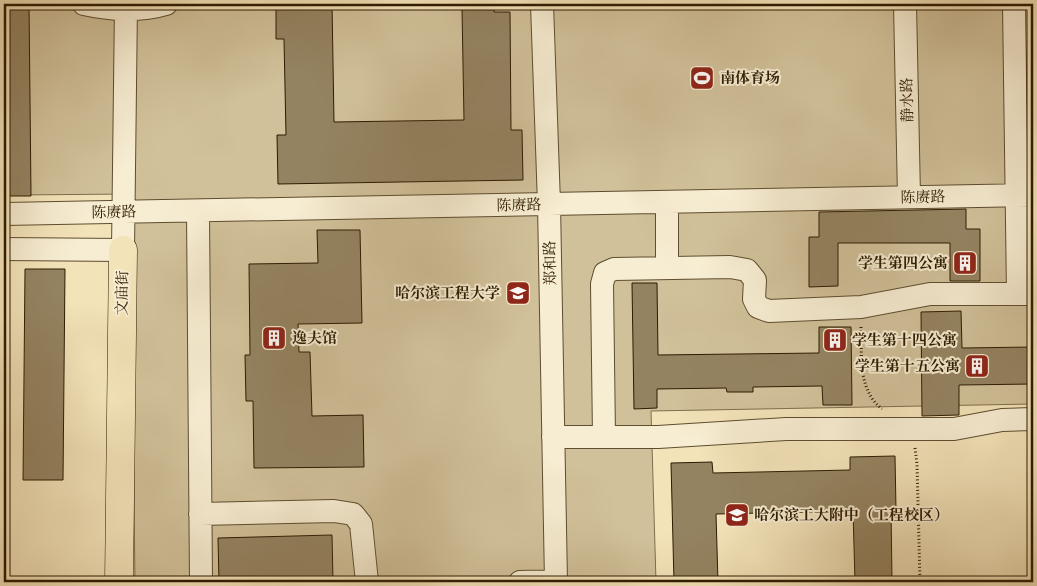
<svg xmlns="http://www.w3.org/2000/svg" width="1037" height="586" viewBox="0 0 1037 586" font-family="'Old Standard TT','Noto Serif SC',serif">
<rect width="100%" height="100%" fill="#f3e3b9"/>
<filter id="stains"><feTurbulence type="fractalNoise" baseFrequency=".004" numOctaves="4"/><feColorMatrix values="0 0 0 0 .2 0 0 0 0 .09 0 0 0 0 .02 0 0 0 .5 -.17"/></filter>
<radialGradient id="worn" r=".72"><stop offset=".6" stop-color="#630" stop-opacity="0"/><stop offset="1" stop-color="#630" stop-opacity=".3"/></radialGradient>
<!-- green -->
<path fill="#d1c19a" stroke="#7f6e4e" d="M 12,4 L 1003,4 L 1004,52 L 1033,52 L 1033,404 L 651,411 L 656,582 L 135,582 L 130,194 L 14,195 Z"/>
<!-- building -->
<path fill="#948361" stroke="#2d1b01" d="M 4,4 L 29,4 L 31,196 L 4,196 Z
M 276,4 L 332,4 L 334,122 L 464,120 L 462,9 L 478,9 L 478,4 L 494,4 L 494,12 L 510,12 L 511,130 L 522,130 L 523,180 L 278,184 L 277,135 L 286,135 L 284,39 L 276,39 Z
M 966,209 L 966,229 L 980,229 L 980,281 L 950,281 L 950,243 L 838,243 L 838,286 L 809,287 L 809,237 L 819,237 L 819,212 Z
M 317,230 L 360,230 L 362,323 L 298,324 L 299,352 L 310,352 L 312,416 L 363,415 L 364,467 L 254,468 L 253,401 L 246,401 L 245,355 L 250,355 L 249,264 L 318,263 Z
M 25,269 L 65,269 L 63,480 L 23,480 Z
M 632,283 L 657,283 L 658,355 L 819,353 L 819,327 L 851,327 L 852,405 L 823,405 L 822,386 L 753,387 L 753,392 L 727,392 L 726,388 L 657,389 L 657,408 L 634,409 Z
M 961,311 L 962,348 L 1033,347 L 1033,384 L 959,385 L 959,415 L 922,416 L 921,312 Z
M 895,456 L 896,510 L 891,510 L 892,582 L 855,582 L 853,511 L 716,514 L 718,582 L 674,582 L 671,463 L 712,462 L 713,473 L 850,470 L 850,457 Z
M 332,535 L 333,582 L 219,582 L 218,538 Z"/>
<g fill="none" stroke-linecap="round" stroke-linejoin="round">
<defs>
<path id="minor" d="M 84,4 C 111,10 139,12 166,4
M 542,4 L 549,204 L 556,582
M 905,4 L 909,197
M 1014,4 L 1018,294
M 667,202 L 667,268
M 198,211 L 201,582
M 4,214 L 1033,195
M 4,249 L 123,250 L 126,4
M 553,437 L 658,437 L 786,429 L 954,429 L 1002,420 L 1033,419
M 604,437 L 602,284 L 605,273 L 614,269 L 730,267 L 747,270 L 755,280 L 754,299 L 758,307 L 769,311 L 861,307 L 930,294 L 1033,294
M 200,514 L 334,511 L 353,514 L 361,524 L 367,582
M 520,582 L 556,581"/>
<path id="major" d="M 119,582 L 123,250"/>
</defs>
<!-- minor casing -->
<use href="#minor" stroke="#5e4d2f" stroke-width="24"/>
<!-- major casing -->
<use href="#major" stroke="#2d1b01" stroke-width="29"/>
<!-- path -->
<path stroke="#2d1b01" stroke-width="3" stroke-dasharray="1 2.5" stroke-linecap="butt" d="M 861,327 C 862,355 857,389 882,409
M 915,448 L 917,464 L 920,582"/>
<!-- minor -->
<use href="#minor" stroke="#f7edd2" stroke-width="22"/>
<!-- major -->
<use href="#major" stroke="#f3e3b9" stroke-width="28"/>
</g>
<!-- icons -->
<defs>
<symbol id="stadium-square" viewBox="-11 -11 22 22"><rect x="-9" y="-9" width="18" height="18" rx="4" fill="#8f2418" stroke="#f7edd2"/><path d="M0-5a6.5 5 0 1 0 0 10a6.5 5 0 1 0 0-10ZM-3.5-1.8h7v3.6h-7Z" fill="#fff"/></symbol>
<symbol id="building-square" viewBox="-11 -11 22 22"><rect x="-9" y="-9" width="18" height="18" rx="4" fill="#8f2418" stroke="#f7edd2"/><path d="M-4-6H4V6H1V3H-1V6H-4ZM-2.5-4.3h1.7v1.8h-1.7ZM.8-4.3h1.7v1.8H.8ZM-2.5-1h1.7V.8h-1.7ZM.8-1h1.7V.8H.8Z" fill="#fff"/></symbol>
<symbol id="university-square" viewBox="-11 -11 22 22"><rect x="-9" y="-9" width="18" height="18" rx="4" fill="#8f2418" stroke="#f7edd2"/><path d="M0-5L7-2L0 1L-7-2ZM-4 1L0 2.5L4 1V4Q0 6-4 4Z" fill="#fff"/></symbol>
<symbol id="school-square" viewBox="-11 -11 22 22"><rect x="-9" y="-9" width="18" height="18" rx="4" fill="#8f2418" stroke="#f7edd2"/><path d="M0-5L7-2L0 1L-7-2ZM-4 1L0 2.5L4 1V4Q0 6-4 4Z" fill="#fff"/></symbol>
</defs>
<g fill-rule="evenodd">
<use href="#stadium-square" x="688" y="64" width="28" height="28"/>
<use href="#building-square" x="951" y="249" width="28" height="28"/>
<use href="#university-square" x="504" y="279" width="28" height="28"/>
<use href="#building-square" x="260" y="324" width="28" height="28"/>
<use href="#building-square" x="821" y="326" width="28" height="28"/>
<use href="#building-square" x="963" y="352" width="28" height="28"/>
<use href="#school-square" x="723" y="501" width="28" height="28"/>
</g>
<g text-anchor="middle" stroke-width="4" stroke-linejoin="round" paint-order="stroke">
<!-- poi labels -->
<g font-size="15" font-weight="bold" fill="#2d1b01" stroke="#f7edd2" text-anchor="start">
<text x="720" y="83">南体育场</text>
<text x="948" y="268" text-anchor="end">学生第四公寓</text>
<text x="500" y="298" text-anchor="end">哈尔滨工程大学</text>
<text x="292" y="343">逸夫馆</text>
<text x="852" y="345">学生第十四公寓</text>
<text x="960" y="371" text-anchor="end">学生第十五公寓</text>
<text x="754" y="520">哈尔滨工大附中（工程校区）</text>
</g>
<!-- street labels -->
<g font-size="15" fill="#2d1b01" stroke="#f7edd2">
<text transform="translate(907 100) rotate(-91)" y="5">静水路</text>
<text transform="translate(923 197) rotate(-1)" y="5">陈赓路</text>
<text transform="translate(519 205) rotate(-1)" y="5">陈赓路</text>
<text transform="translate(114 212) rotate(-1)" y="5">陈赓路</text>
<text transform="translate(550 263) rotate(-91)" y="5">郑和路</text>
<text transform="translate(122 293) rotate(-89)" y="5">文庙街</text>
</g>
</g>
<!-- margin -->
<rect width="1037" height="586" fill="none" stroke="#f3e3b9" stroke-width="20"/>
<rect x="5" y="5" width="1027" height="576" fill="none" stroke="#2d1b01" stroke-width="2.5"/>
<rect x="10" y="10" width="1017" height="566" fill="none" stroke="#2d1b01"/>
<rect width="100%" height="100%" filter="url(#stains)"/>
<rect width="100%" height="100%" fill="url(#worn)"/>
</svg>
